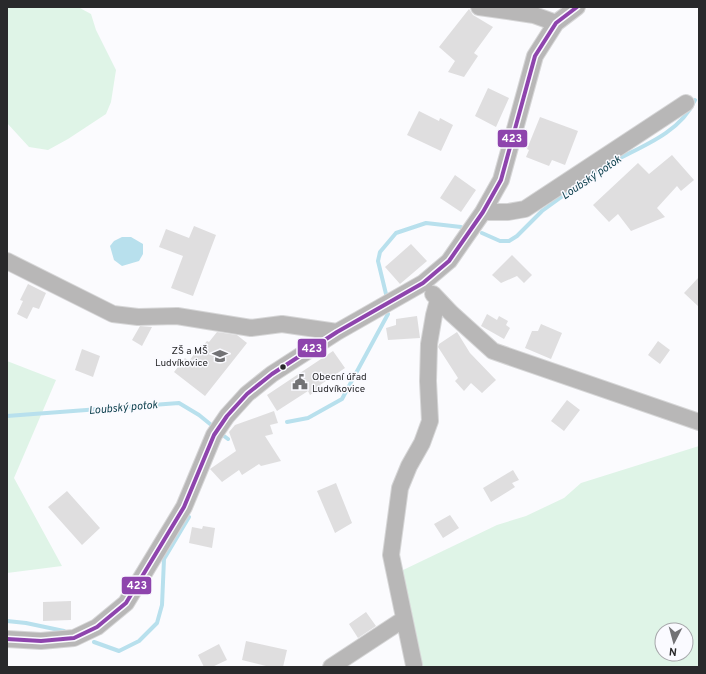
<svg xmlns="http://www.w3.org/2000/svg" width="706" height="674" viewBox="0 0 706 674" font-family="Overpass,sans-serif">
<rect width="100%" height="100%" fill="#fbfbfe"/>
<!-- green -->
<path fill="#dff4e7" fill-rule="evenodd" d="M 7,7 L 78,7 L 91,14 L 96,30 L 116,70 L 111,102 L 106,114 L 68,139 L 48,150 L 29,147 L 7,123 Z
M 7,361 L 56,380 L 14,478 L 62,566 L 7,573 Z
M 699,446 L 699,667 L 423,667 L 401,571 L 497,525 L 526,516 L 564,498 L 581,483 ZM 662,630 L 686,630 L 686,654 L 662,654 Z"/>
<!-- water -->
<path fill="#b8e0ed" d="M 122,237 L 131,237 L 143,244 L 143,254 L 139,261 L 122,266 L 114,260 L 110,246 L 114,241 Z"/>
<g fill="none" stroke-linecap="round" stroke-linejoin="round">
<!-- stream -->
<path stroke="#b8e0ed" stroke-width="4" d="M 606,165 C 638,148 680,134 695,100
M 482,233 L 500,241 L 509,241 L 517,236 L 542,211 L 596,172
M 386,294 L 378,261 L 380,252 L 396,233 L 426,223 L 461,227
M 7,416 L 179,403 L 199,415 L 215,428
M 287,422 L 308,418 L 342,399 L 388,314
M 220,433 L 228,439
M 7,621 L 26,623 L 64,631
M 94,642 L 119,651 L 139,641 L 157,623 L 162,605 L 164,559 L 189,517"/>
</g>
<!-- building -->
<path fill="#dfdedf" d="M 469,9 L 473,15 L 493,27 L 474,53 L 478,56 L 464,77 L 448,72 L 455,61 L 439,47 Z
M 488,88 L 509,98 L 496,127 L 475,116 Z
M 419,111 L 439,121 L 440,118 L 453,125 L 441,151 L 407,135 Z
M 540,117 L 578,131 L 565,165 L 552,160 L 549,166 L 526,157 L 529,150 L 527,149 Z
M 672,155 L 694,180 L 681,191 L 677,186 L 657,208 L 665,217 L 631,231 L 618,214 L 609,222 L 593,205 L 638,163 L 649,174 Z
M 455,175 L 476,190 L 461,212 L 440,198 Z
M 194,226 L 216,235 L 193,296 L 171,288 L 183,256 L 159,247 L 166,229 L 189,238 Z
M 411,244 L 427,261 L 400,284 L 385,267 Z
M 512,255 L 532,275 L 524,283 L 517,276 L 501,283 L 492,275 Z
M 699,277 L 699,307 L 684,293 Z
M 28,284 L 46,293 L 39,309 L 33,307 L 27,319 L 17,314 L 23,301 L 20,300 Z
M 487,314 L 497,320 L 499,316 L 508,321 L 506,325 L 510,328 L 504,339 L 481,326 Z
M 417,316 L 420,338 L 388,340 L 386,328 L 396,325 L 396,319 Z
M 541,324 L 562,333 L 551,359 L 525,348 L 532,331 L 538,331 Z
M 140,326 L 152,327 L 142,346 L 132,340 Z
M 217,332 L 237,335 L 247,343 L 205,396 L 174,372 L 185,358 L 189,361 L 201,345 L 203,346 L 207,341 L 209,342 Z
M 457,332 L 470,353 L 496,380 L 482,393 L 471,383 L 464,391 L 455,381 L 458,378 L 438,347 L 439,344 Z
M 658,341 L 670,350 L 660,364 L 648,355 Z
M 82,349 L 100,356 L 93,377 L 75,370 Z
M 333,351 L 345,368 L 320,385 L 321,388 L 310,395 L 308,391 L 277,411 L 267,395 Z
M 567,400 L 580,410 L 564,431 L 551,421 Z
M 274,411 L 278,423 L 270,425 L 273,434 L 265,436 L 281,461 L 261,466 L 259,464 L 242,475 L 239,470 L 222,482 L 210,469 L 236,451 L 229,432 L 235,425 Z
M 513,470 L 519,480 L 512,483 L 515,487 L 491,502 L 483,488 Z
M 336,483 L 352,523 L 335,533 L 317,491 Z
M 67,491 L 100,528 L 82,545 L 48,507 Z
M 450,515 L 459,528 L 443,538 L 434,524 Z
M 203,526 L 215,528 L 212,548 L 189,543 L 192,527 L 202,529 Z
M 71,601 L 71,620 L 43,621 L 43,602 Z
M 366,612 L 376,626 L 358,638 L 349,624 Z
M 246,641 L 287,650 L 283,667 L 270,667 L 242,660 Z
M 219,644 L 227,660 L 212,667 L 204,667 L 198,655 Z"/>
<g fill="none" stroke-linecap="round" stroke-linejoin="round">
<defs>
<path id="minor" d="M 479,7 L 534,15 L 556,23
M 483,212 L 508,212 L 525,209 L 686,103
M 7,261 L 113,314 L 138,317 L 177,316 L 251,328 L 282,324 L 337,332
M 433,294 L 451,313 L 493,351 L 699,422
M 7,639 L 41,641 L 74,638 L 97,627 L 126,603 L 184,507 L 214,435 L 227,416 L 247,394 L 272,374 L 337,332 L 423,283 L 449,261 L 483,212 L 501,180 L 535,56 L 556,23 L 577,7
M 414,665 L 391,555 L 400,488 L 409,466 L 422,443 L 430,421 L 428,381 L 429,344 L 434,315 L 438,300
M 331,667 L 404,619"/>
</defs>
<!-- minor casing -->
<use href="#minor" stroke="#d6d6d7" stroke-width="18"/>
<!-- minor -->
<use href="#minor" stroke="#b8b7b7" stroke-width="16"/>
<defs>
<path id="bus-1" d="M 7,639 L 41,641 L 74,638 L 97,627 L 126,603 L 184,507 L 214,435 L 227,416 L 247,394 L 272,374 L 337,332 L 423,283 L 449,261 L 483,212 L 501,180 L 535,56 L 556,23 L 577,7"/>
</defs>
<!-- bus-1 casing -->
<use href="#bus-1" stroke="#fafaff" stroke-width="7"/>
<!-- bus-1 -->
<use href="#bus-1" stroke="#8e44ad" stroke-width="4"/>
</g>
<!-- icons -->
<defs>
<symbol id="school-bare" viewBox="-9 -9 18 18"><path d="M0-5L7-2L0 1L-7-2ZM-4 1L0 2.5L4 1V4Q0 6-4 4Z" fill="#727275" stroke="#fafaff" stroke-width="2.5" paint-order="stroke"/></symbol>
<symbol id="civic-bare" viewBox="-9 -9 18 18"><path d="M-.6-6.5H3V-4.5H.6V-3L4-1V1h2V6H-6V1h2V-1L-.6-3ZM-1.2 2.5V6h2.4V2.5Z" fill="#727275" stroke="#fafaff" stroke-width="2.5" paint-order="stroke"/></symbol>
</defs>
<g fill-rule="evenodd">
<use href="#school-bare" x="209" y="345" width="22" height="22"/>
<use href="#civic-bare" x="289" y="371" width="22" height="22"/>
</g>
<!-- markers -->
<circle fill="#29292b" stroke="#fafaff" stroke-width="1.5" cx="283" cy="367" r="3.5"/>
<g text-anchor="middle" stroke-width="3" stroke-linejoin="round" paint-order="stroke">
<!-- poi labels -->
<g font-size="10" fill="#29292b" stroke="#fafaff" text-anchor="end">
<text x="208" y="354">ZŠ a MŠ<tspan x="208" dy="12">Ludvíkovice</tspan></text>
<text x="312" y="380" text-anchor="start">Obecní úřad<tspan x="312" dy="12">Ludvíkovice</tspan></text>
</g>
<!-- water labels -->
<g font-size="11" font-style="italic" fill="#10424f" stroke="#fafaff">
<text transform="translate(591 177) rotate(-34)" y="4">Loubský potok</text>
<text transform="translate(123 407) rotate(-5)" y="4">Loubský potok</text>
</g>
</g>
<g stroke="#fafaff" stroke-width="1.5">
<rect x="497" y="129" width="31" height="19" rx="4" fill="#8e44ad"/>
<rect x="297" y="338" width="30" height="20" rx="4" fill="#8e44ad"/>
<rect x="121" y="576" width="31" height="19" rx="4" fill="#8e44ad"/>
</g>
<g font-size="11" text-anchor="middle" font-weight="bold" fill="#fff">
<text x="512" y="142">423</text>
<text x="312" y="352">423</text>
<text x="137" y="589">423</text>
</g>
<!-- border -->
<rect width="706" height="674" fill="none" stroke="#29292b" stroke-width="16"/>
<!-- north arrow -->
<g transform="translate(674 642) rotate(186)"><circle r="19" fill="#fafaff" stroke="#a6a6aa"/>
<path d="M0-3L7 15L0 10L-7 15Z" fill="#727275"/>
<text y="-6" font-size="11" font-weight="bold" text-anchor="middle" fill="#29292b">N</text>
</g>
</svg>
